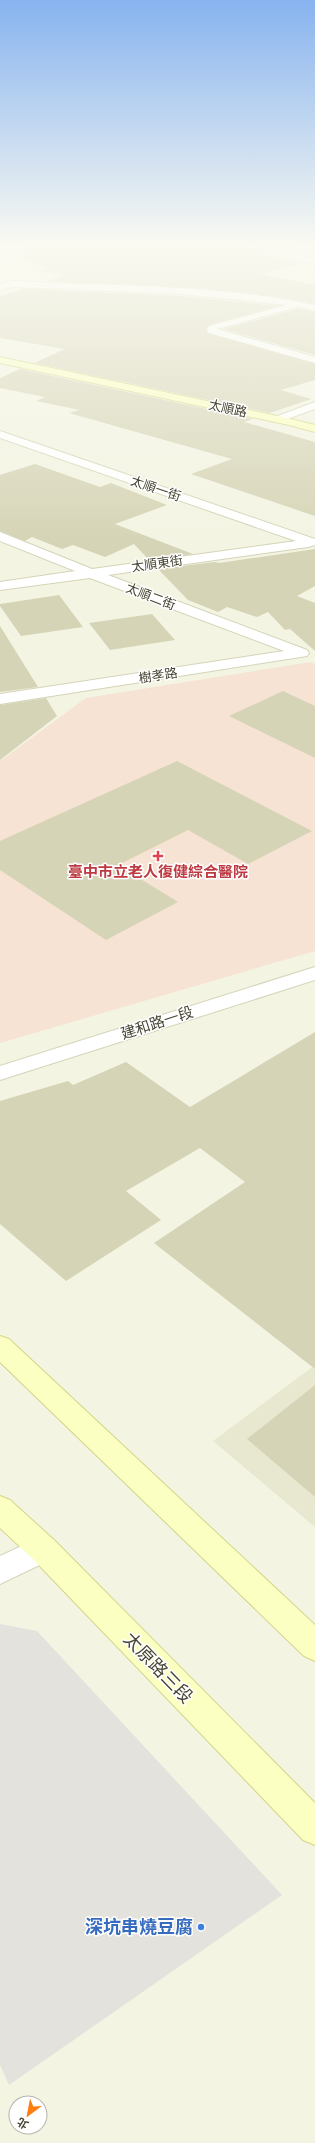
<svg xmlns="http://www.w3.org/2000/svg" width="315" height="2143" viewBox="0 0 315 2143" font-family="Mulish,'Noto Sans TC',sans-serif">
<rect width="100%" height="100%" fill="#f3f4e2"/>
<!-- residential -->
<path fill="#e8e8d0" d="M 315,1365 L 315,1527 L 213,1441 Z"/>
<!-- medical -->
<path fill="#f6e3d4" d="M 310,662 L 315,664 L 315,951 L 0,1043 L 0,761 L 86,698 Z"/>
<!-- parking -->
<path fill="#e3e2dc" d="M 0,1624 L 37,1631 L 282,1895 L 9,2085 L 0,2065 Z"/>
<!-- building -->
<path fill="#d6d4b6" d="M 20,244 L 298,244 L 298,248 L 286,252 L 263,250 L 262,253 L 266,256 L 301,263 L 261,274 L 315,285 L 315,303 L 278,297 L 202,288 L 47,281 L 66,275 L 39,272 L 51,267 L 30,264 L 35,262 L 19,259 Z
M 23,289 L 181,296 L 278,306 L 209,325 L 206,332 L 209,334 L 315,364 L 315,380 L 281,390 L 311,399 L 270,413 L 34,363 L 65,349 L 0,338 L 0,296 Z
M 298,309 L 315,312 L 315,355 L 223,329 Z
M 20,369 L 253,419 L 244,422 L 315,442 L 315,516 L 191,474 L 232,459 L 69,413 L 80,410 L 36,401 L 45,397 L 0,388 L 0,378 Z
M 35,464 L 100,487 L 111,483 L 167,505 L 115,524 L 193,554 L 149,560 L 134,544 L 105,557 L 73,545 L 62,549 L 32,537 L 25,541 L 0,531 L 0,475 Z
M 315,549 L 315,586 L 297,596 L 315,603 L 315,651 L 290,629 L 285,630 L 268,612 L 257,617 L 227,607 L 218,612 L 188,600 L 158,569 L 215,562 L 219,563 Z
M 59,595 L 83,627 L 21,636 L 0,606 L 0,604 Z
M 152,614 L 175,640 L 110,650 L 89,623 Z
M 0,626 L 38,687 L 0,692 Z
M 283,691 L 315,706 L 315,758 L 229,716 Z
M 46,698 L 57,716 L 0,760 L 0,705 Z
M 177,761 L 312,831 L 248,864 L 188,830 L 118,865 L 178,902 L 106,940 L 0,870 L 0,841 Z
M 315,1032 L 315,1369 L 154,1243 L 245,1182 L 200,1148 L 126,1191 L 161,1220 L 66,1281 L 0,1224 L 0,1101 L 68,1081 L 73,1085 L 126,1062 L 190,1107 Z
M 315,1385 L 315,1497 L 247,1439 Z"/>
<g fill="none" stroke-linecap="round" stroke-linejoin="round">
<defs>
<path id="street" d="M 264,251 L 315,258 L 315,264 L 267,255 L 263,253 Z
M 11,281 C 112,286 216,284 315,305 L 315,311 L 298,307 L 217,329 L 315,357 L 315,363 L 209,333 L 207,331 L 209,326 L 286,305 L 181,294 L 12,287 L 0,291 L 0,285 Z
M 315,402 L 315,409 L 279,422 L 273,419 L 275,417 Z
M 0,431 L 315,539 L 315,545 L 308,547 L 108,575 L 307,650 L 309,653 L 307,656 L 0,704 L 0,694 L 284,651 L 90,578 L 0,590 L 0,582 L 75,571 L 0,541 L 0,532 L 92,569 L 296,541 L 0,438 Z
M 315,967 L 315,980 L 0,1080 L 0,1066 Z
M 43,1536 L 54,1540 L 58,1549 L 54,1558 L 0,1584 L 0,1556 Z"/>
<path id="secondary" d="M 0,357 L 291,419 L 315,425 L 315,432 L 289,425 L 0,363 Z
M 0,1336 L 9,1339 L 315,1625 L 315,1661 L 304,1656 L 0,1362 Z
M 0,1496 L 10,1500 L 54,1540 L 315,1803 L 315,1845 L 303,1840 L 32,1558 L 0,1528 Z"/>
</defs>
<!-- street casing -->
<use href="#street" stroke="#d5d4b8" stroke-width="2"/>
<!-- secondary casing -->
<use href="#secondary" stroke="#d2d68a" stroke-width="2"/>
<!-- street -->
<use href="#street" fill="#fff" fill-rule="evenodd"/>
<!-- secondary -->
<use href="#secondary" fill="#fbffc1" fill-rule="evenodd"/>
</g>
<!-- sky -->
<linearGradient id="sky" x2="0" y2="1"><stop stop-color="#87b3ef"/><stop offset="0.45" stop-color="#fafaf2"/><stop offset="1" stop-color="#fafaf2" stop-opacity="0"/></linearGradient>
<rect width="315" height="544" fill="url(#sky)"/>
<!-- markers -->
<path fill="#e0444e" stroke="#fff" stroke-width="1.5" d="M156 850h4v4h4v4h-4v4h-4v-4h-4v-4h4z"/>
<circle fill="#3f7fe0" stroke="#fff" stroke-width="1.5" cx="201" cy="1927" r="4"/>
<g text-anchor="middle" stroke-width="3" stroke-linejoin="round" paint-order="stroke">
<!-- far-street labels -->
<g font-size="13" fill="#464432" stroke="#fff">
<text transform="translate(228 408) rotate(12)" y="5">太順路</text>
<text transform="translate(156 488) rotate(19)" y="5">太順一街</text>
<text transform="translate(157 563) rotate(-8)" y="5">太順東街</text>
<text transform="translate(151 596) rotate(21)" y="5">太順二街</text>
<text transform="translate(158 675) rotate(-9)" y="5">樹孝路</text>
</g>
<!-- health labels -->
<g font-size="15" font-weight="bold" fill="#be3a42" stroke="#fff">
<text x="158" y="877">臺中市立老人復健綜合醫院</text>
</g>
<!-- street labels -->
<g font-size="15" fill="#464432" stroke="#fff">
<text transform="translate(157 1023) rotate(-18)" y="5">建和路一段</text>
</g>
<!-- near-street labels -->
<g font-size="18" fill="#464432" stroke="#fff">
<text transform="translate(158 1668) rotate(46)" y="6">太原路三段</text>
</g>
<!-- near-shop labels -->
<g font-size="18" font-weight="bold" fill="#366cbe" stroke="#fff" text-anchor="end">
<text x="193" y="1933">深坑串燒豆腐</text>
</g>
</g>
<!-- north arrow -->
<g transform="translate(28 2115) rotate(212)"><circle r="19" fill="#ffffff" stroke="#b5b4ad"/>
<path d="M0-3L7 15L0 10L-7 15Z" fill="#ff7c0e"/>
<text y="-6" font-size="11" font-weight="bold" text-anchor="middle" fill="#464432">北</text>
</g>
</svg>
